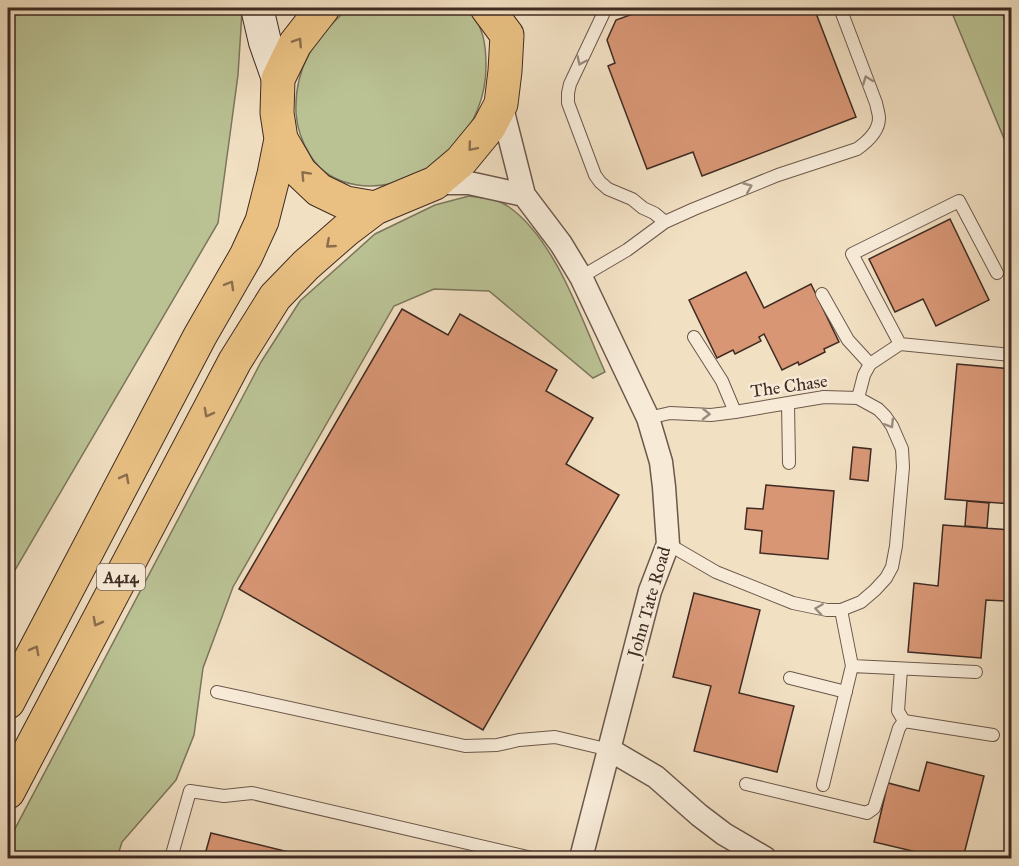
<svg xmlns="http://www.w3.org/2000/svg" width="1019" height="866" viewBox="0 0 1019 866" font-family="'IM FELL Great Primer',serif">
<rect width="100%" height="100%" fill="#f2e0c3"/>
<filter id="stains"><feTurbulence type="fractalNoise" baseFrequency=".00333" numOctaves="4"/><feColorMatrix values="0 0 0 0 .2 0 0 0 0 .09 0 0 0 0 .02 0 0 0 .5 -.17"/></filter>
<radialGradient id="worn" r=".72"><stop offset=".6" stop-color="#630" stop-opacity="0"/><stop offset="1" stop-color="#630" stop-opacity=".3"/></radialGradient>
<!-- green -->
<path fill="#bac294" stroke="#7c765c" stroke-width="1.5" d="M 38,8 L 238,8 L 242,12 L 238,75 L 218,223 L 8,582 L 8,18 Z
M 349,8 L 468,8 C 483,26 486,43 486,66 C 486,95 475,124 455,145 C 443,158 428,170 412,177 C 377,192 331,190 310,155 C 302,142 297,129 296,113 C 294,67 315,37 349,8 Z
M 950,8 L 1001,8 L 1011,40 L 1011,146 L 1005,141 Z
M 469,196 C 483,198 497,198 509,207 C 556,240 582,321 605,372 L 593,378 L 489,291 L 434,289 L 394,306 L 233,587 L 203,668 L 194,735 L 176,780 L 122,842 L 117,858 L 8,858 L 8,842 L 261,362 L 300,301 L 375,234 L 435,205 Z"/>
<!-- building -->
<path fill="#d89675" stroke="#3f2b23" stroke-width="1.5" d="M 640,8 L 814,8 L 856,117 L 702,176 L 693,152 L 647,169 L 608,66 L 615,63 L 607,40 L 616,20 L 641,11 Z
M 950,219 L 989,300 L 936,326 L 923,299 L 895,312 L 869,259 Z
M 746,272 L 764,308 L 811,284 L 839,342 L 824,349 L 825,352 L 799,365 L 798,362 L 782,370 L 764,334 L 759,337 L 761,341 L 735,354 L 733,350 L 717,358 L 689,300 Z
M 402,309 L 448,335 L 460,314 L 557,370 L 546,391 L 593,418 L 566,464 L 619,495 L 483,730 L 239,589 Z
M 957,364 L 1012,369 L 1012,504 L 945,499 Z
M 853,447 L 871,449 L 868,481 L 850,479 Z
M 766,485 L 834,491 L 828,559 L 760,553 L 762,531 L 745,529 L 747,508 L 763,509 Z
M 967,501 L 989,503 L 987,528 L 965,526 Z
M 943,525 L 1011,530 L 1005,601 L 986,600 L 981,658 L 908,652 L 914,583 L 938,586 Z
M 694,593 L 760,610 L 739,693 L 794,706 L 777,772 L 694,751 L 711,686 L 673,677 Z
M 927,762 L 984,776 L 963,858 L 942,858 L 874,842 L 888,783 L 919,791 Z
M 211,833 L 313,858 L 204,858 Z"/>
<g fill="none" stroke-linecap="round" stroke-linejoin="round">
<defs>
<path id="lane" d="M 606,8 L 570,84 L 568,93 L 568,103 L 595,175 L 600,182 L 608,189 L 632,199 L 643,208 L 654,213 L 665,222
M 581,277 L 627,250 L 665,222 L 694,209 L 778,175 L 857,149 C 867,142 879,132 879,118 C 879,114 877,108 876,103 L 840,8
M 822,294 L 848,340 L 870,364
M 694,337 L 722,381 L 735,412
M 900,344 L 1011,355
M 858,398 L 864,375 L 870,364 L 900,344 L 852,254 L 959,201 L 997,273
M 788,403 L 789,463
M 648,418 L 670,413 L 711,415 L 735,412 L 824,397 L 858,398 L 878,409 L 885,416 L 892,426 L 902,449 L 903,467 L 896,546 L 892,567 L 886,578 L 875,590 L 861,602 L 841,610 L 827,610 L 793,603 L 716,572 L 668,544
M 841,610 L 852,666
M 901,669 L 898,711 L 904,721 L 993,735
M 790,678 L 846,692
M 217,692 L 465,746 L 497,745 L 519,740 L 555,737 L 610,750
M 746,784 L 867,813 L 874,808 L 899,728 L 904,721
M 823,785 L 852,666 L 976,672
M 171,858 L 190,791 L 224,796 L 252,793 L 532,858"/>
<path id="street" d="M 501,104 L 524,195 L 561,244 L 581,277 L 648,418 L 661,462 L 664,487 L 668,544 L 650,591 L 581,858
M 435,183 L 469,183 L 524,195
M 610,750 L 656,777 L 699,815 L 724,834 L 765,858"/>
<path id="secondary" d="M 257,8 L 265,42 L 278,79"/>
<path id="highway" d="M 281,139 L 300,172 L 319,190 L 346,203 L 375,208
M 8,702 L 200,336 L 246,256 L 262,221 L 274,174 L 281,139 L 277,113 L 278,79 L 295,44 L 323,8
M 8,792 L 235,361 L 275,297 L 306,265 L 346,230 L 375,208 L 435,183 L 461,161 L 489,127 L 501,104 L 505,71 L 507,35 L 487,8"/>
</defs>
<!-- lane casing -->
<use href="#lane" stroke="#6c584b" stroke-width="14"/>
<!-- street casing -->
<use href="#street" stroke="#6c584b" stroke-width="25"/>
<!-- secondary casing -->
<use href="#secondary" stroke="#3f2b23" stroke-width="34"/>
<!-- highway casing -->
<use href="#highway" stroke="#3f2b23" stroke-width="35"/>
<!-- lane -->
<use href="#lane" stroke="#f7ebd8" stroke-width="12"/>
<!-- street -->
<use href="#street" stroke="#f7ebd8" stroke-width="22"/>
<!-- secondary -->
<use href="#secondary" stroke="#f7ebd8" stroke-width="32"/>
<!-- highway -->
<use href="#highway" stroke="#e9c082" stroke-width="33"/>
</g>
<!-- one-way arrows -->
<defs><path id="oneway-chevron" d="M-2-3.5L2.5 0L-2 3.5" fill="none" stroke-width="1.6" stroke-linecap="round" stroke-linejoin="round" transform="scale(1.5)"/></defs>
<g stroke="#8c6e4e">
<use href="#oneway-chevron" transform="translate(298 42) rotate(-57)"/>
<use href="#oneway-chevron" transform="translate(472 147) rotate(130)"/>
<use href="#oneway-chevron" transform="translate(305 175) rotate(-133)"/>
<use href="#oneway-chevron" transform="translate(330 244) rotate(139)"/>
<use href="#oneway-chevron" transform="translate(230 285) rotate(-60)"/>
<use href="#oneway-chevron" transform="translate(208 413) rotate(118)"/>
<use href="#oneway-chevron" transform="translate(125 478) rotate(-62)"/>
<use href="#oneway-chevron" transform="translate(97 622) rotate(118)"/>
<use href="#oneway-chevron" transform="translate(35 650) rotate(-62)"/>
</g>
<g stroke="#9b8b7e">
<use href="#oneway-chevron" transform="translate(581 61) rotate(115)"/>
<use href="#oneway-chevron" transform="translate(867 80) rotate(-111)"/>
<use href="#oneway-chevron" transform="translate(748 187) rotate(-22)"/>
<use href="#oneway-chevron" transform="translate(706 414) rotate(1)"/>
<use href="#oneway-chevron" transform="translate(890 424) rotate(58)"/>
<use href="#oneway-chevron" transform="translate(819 609) rotate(-172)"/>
</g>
<g text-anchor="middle" stroke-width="5" stroke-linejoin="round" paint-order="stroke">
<!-- shield labels -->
<rect fill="#f7ebd8" stroke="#766559" stroke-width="1.5" x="97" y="564" width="48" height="26" rx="4.5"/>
<g font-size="16" font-weight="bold" fill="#3f2b23">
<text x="121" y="583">A414</text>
</g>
<!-- street labels -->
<g font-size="18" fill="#3f2b23" stroke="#f7ebd8">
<text transform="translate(789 386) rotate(-8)" y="6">The Chase</text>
<text transform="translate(649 602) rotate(-74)" y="6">John Tate Road</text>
</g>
</g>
<!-- margin -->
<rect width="1019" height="866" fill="none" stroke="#f2e0c3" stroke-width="30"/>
<rect x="9" y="9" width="1001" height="848" fill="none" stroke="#3f2b23" stroke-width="3"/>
<rect x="15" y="15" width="989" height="836" fill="none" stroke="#3f2b23" stroke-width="1.5"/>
<rect width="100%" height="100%" filter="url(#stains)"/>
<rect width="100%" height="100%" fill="url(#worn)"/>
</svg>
